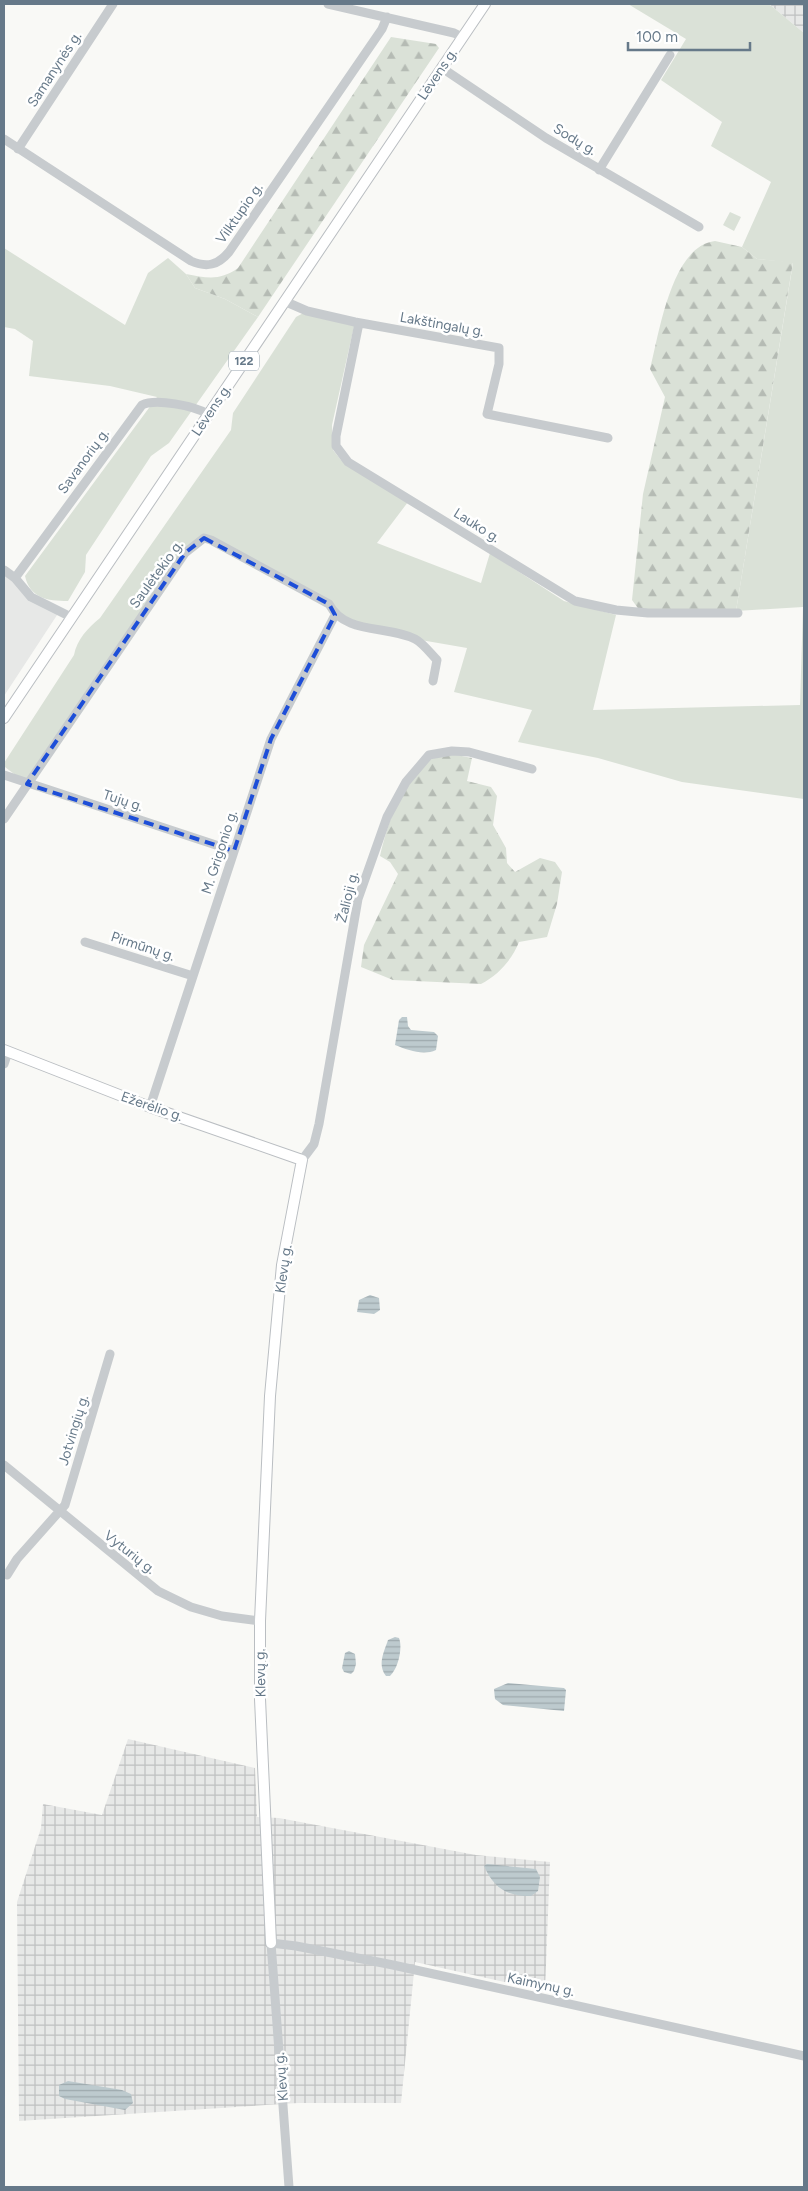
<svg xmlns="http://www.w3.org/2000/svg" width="808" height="2191" viewBox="0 0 808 2191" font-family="Figtree,sans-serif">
<defs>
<pattern id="industrial-grid" width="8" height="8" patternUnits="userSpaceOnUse" patternTransform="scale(1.25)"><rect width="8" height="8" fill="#e7e8e7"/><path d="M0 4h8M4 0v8" fill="none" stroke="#bfc1c1"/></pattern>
<pattern id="forest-firs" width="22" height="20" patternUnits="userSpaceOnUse" patternTransform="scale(1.25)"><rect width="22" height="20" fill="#dae1d7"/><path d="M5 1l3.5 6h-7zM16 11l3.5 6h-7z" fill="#b5bbb4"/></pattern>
<pattern id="water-rules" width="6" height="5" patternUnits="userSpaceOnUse" patternTransform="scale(1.25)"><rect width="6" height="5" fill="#bdcace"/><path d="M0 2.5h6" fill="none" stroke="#9da9ad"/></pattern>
</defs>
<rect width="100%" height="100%" fill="#f9f9f6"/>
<!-- built -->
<path fill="#e7e8e7" d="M 4,570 L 19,584 L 59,612 L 4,696 Z"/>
<!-- industrial -->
<path fill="url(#industrial-grid)" d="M 769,4 L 804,4 L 804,33 Z
M 128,1739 L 255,1768 L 257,1817 L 279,1818 L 476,1855 L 550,1862 L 545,1991 L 415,1962 L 401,2103 L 298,2103 L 19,2121 L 17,1902 L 41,1828 L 43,1804 L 102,1815 Z"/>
<!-- grass -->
<path fill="#dae1d7" d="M 628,4 L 769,4 L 804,33 L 804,799 L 682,782 L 598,758 L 518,742 L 532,710 L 454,692 L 467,648 L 415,639 L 352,624 L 329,604 L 211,540 L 197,542 L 27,784 L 5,767 L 4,763 L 74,655 C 77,639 88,628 100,618 L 231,430 L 233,413 L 296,317 L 307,311 L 355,322 L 332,425 L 333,450 L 341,460 L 408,502 L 377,543 L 481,583 L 490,553 L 564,601 L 616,615 L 593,710 L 800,705 L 803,607 L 736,611 L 793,263 L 757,259 L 742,247 L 771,182 L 711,146 L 722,122 L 661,80 L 686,39 Z
M 730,212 L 741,217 L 734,231 L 723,225 Z
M 4,248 L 125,325 L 148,273 L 168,258 L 186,274 L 195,288 L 225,299 L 258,317 L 169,443 L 151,456 L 86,555 L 85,572 L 68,601 C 47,601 30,598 25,576 L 157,397 L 110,386 L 29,376 L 33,341 L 15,329 L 4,327 Z"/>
<!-- forest -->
<path fill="url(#forest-firs)" d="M 391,37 L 436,44 L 439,48 L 258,317 L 225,299 L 195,288 L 186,274 C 207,278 220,281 238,268 Z
M 715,241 L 742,247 L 757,259 L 793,262 L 736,611 L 640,611 L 632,600 L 643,494 L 665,397 L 650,369 C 659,335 671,246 715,241 Z
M 451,754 L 472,758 L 467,781 L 491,787 L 497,796 L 493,825 L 506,848 L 507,863 L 515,872 L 540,858 L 555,862 L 562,872 L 557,904 L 547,937 L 519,942 C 512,960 498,975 481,984 L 393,980 L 361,967 L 364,945 L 398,874 L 390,862 L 380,856 C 388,823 399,787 426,763 C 432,757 442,756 451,754 Z"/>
<!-- water -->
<path fill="url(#water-rules)" d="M 402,1017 L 407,1017 L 408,1026 L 411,1030 L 434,1032 L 438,1036 L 436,1050 C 423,1056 408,1050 395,1045 L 399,1020 Z
M 370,1295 L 379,1298 L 380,1310 L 374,1314 L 357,1312 L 359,1300 Z
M 395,1637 L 399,1638 C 403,1648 398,1669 390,1676 L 386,1676 C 377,1665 384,1652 388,1640 Z
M 349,1651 L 355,1654 L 356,1664 L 354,1671 L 351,1674 L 344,1672 L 342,1668 L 345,1653 Z
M 508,1683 L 564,1688 L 566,1690 L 564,1711 L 503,1705 L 495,1699 L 494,1689 Z
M 487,1864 L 536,1869 L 540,1877 L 538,1891 L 531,1896 C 506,1896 494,1888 484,1866 Z
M 68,2081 L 122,2090 L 131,2094 L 133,2103 L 125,2110 L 65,2099 L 59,2096 L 59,2085 Z"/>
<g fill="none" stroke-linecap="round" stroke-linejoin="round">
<defs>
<path id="major" d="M 4,718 L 485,4
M 4,1050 L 150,1107 L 302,1160 L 282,1265 L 270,1396 L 260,1621 L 260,1699 L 271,1943"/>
</defs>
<!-- major casing -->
<use href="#major" stroke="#babec2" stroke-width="12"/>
<!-- minor -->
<path stroke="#c7cbce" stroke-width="9" d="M 328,4 L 454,33 L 462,37
M 442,68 L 546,138 L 699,227
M 4,139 L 191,261 C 207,268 218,265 229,252 L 382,29 L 387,17
M 18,149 L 113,4
M 599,170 L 670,55
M 284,301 L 307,311 L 355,322 L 499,348 L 499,364 L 487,414 L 608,438
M 359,323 L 336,436 L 336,446 L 348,462 L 575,601 L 616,610 L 648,613 L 738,613
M 4,570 L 15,578 L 142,405 C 156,398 194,406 208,414
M 15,578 L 31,597 L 71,617
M 4,775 L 234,851
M 4,819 L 185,553 L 204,538 L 211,540 L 329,604 C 345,635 387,625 415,639 C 423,643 431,654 437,660 L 433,681
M 85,942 L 193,976
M 4,1064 L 8,1052
M 150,1107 L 271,739 L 335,615
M 302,1160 L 314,1144 L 319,1124 L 358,899 L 387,817 L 406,782 L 429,755 L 452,751 L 469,752 L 532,769
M 4,1465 L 158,1591 L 191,1607 L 222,1616 L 260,1621
M 7,1575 L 17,1559 L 65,1505 L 110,1354
M 289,2187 L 271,1943 L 296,1946 L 393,1965 L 804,2056"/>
<!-- major -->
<use href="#major" stroke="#fff" stroke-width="10"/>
</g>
<!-- marked area -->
<path fill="none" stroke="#1d4ed8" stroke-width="4" stroke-dasharray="10 6" stroke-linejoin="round" d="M 204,538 L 329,604 L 335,615 L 271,739 L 234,851 L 27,784 L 185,553 Z"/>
<g text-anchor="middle" stroke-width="5" stroke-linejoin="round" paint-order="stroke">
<!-- shield labels -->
<rect fill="#fff" stroke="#94a1ac" stroke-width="1" x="229" y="351.5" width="30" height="19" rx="4"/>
<g font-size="12" font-weight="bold" fill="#667989">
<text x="244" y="365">122</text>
</g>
<!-- street labels -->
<g font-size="14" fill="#667989" stroke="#fff">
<text transform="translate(54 69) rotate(-57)" y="5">Samanynės g.</text>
<text transform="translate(437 74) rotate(-56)" y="5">Lėvens g.</text>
<text transform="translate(575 139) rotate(31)" y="5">Sodų g.</text>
<text transform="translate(239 213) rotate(-55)" y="5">Vilktupio g.</text>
<text transform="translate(442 324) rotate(10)" y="5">Lakštingalų g.</text>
<text transform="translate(211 410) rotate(-56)" y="5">Lėvens g.</text>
<text transform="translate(83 461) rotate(-54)" y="5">Savanorių g.</text>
<text transform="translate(477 525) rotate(32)" y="5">Lauko g.</text>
<text transform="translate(156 574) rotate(-54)" y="5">Saulėtekio g.</text>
<text transform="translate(123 800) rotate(18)" y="5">Tujų g.</text>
<text transform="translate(219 852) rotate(-72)" y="5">M. Grigonio g.</text>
<text transform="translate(347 897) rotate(-76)" y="5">Žalioji g.</text>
<text transform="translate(143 946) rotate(18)" y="5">Pirmūnų g.</text>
<text transform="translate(152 1106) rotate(19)" y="5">Ežerėlio g.</text>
<text transform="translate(283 1269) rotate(-82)" y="5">Klevų g.</text>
<text transform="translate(73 1430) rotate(-73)" y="5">Jotvingių g.</text>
<text transform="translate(130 1552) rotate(38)" y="5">Vyturių g.</text>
<text transform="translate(260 1673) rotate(-91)" y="5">Klevų g.</text>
<text transform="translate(541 1984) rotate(12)" y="5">Kaimynų g.</text>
<text transform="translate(281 2077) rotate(-95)" y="5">Klevų g.</text>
</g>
</g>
<!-- border -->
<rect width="808" height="2191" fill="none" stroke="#667989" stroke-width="10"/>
<!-- scale -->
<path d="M628 42v8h122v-8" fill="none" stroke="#667989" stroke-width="2.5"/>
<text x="636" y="42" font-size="15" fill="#667989" stroke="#ffffff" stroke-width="4" paint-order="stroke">100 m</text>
</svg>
